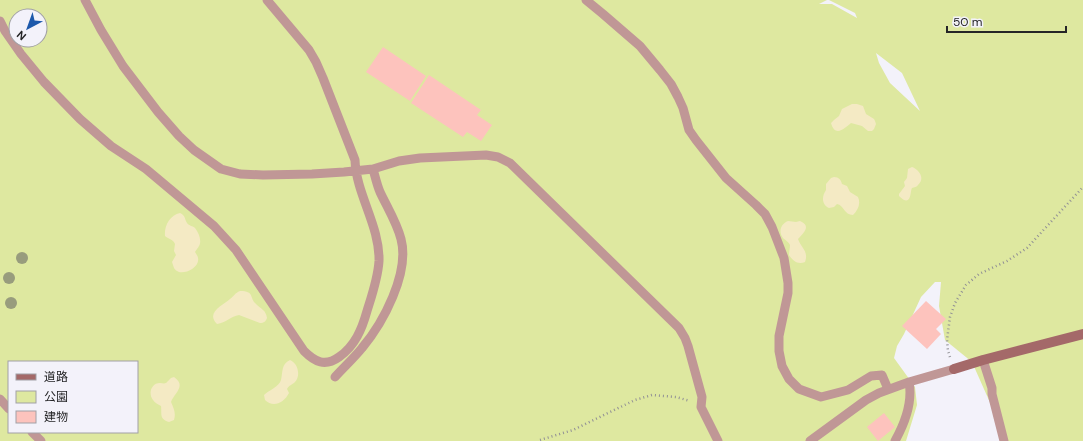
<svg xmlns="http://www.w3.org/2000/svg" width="1083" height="441" viewBox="0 0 1083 441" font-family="'DM Sans','Noto Sans JP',sans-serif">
<rect width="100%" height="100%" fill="#f3f2fa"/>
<!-- green -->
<path fill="#dee8a0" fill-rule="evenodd" d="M 0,0 L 827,0 L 819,4 L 832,4 L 857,18 L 855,13 L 829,0 L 1083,0 L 1083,441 L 1007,441 L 972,362 L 945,340 L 939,306 L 941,282 L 935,282 L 921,297 L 904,334 L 897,346 L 894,358 L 915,387 L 917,405 L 906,441 L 0,441 ZM 16,16 L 40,16 L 40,40 L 16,40 ZM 876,53 L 902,73 L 920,111 L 890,83 L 879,63 ZM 9,362 L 137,362 L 137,432 L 9,432 Z"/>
<!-- sand -->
<path fill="#f4eac4" d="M 852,104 L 857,104 L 863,106 L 866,114 L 874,119 L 875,121 L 876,124 L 874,129 L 872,131 L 868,131 L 862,126 L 851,123 C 845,128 835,138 831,123 L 834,120 L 839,116 L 842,109 Z
M 912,167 C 920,170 925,179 918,185 C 917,187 914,187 912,188 C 910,190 912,209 899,196 L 899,194 L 905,186 L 904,182 L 907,178 L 908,169 Z
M 834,177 C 839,177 841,180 842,184 L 847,186 L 850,192 L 858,197 C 861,204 858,210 853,215 C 844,215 844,205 837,204 L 834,207 L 829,208 C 821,204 822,196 826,190 L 826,184 L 831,178 Z
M 180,213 C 186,216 184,218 187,223 C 189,226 193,226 195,228 C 199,233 202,241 199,246 C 198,248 196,250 195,252 C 196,254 198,256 198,258 C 200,267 186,274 179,272 C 177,271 175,270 174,268 L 172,262 L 176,255 L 174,251 L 175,244 C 173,239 168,239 165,236 C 164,226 170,215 180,213 Z
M 788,221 L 796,222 L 800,221 C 812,226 803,233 798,239 C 801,248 809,251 805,262 C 798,265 793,261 789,255 C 789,252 790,248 790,245 C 789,242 785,240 783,238 C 778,231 781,224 788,221 Z
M 240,291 C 255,291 249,298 256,304 C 261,309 266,310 267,318 C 266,321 264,323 260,323 L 239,315 C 231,316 226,323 217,324 C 205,312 224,305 230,299 C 234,296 235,293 240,291 Z
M 290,360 C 298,363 301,376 295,382 C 292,385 289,385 287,389 L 289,393 C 284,403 273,408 265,400 L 264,395 C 269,390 279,387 281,380 C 283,372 281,364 290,360 Z
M 174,377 C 187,386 174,393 171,402 C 174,409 176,413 174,420 L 169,422 C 159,419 162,414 161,406 C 158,404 155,403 153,400 C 148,394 151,383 160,383 C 162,383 164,384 166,383 L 171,378 Z"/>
<!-- building -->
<path fill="#fdc3bd" d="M 383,47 L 426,76 L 410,101 L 366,72 Z
M 429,75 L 481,110 L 477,115 L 492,125 L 481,141 L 467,132 L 463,137 L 411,103 Z
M 926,301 L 946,319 L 936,329 L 941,334 L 927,349 L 902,326 Z
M 884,413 L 895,427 L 878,441 L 867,427 Z"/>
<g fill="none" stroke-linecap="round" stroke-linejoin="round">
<!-- path -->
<path stroke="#919095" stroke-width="2.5" stroke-dasharray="1 3" stroke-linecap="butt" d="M 950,357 L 948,351 L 947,340 L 950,317 L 955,303 L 966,285 L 979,274 L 1007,261 L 1027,248 L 1083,187
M 540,440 L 573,430 L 635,400 L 652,395 L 676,397 L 690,401"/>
<!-- lane -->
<path stroke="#c09796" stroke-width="9" d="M 85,0 L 101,30 L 123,66 L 158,112 L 179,136 L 194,150 L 221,169 L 240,174 L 263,175 L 312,174 L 344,172 L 373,169 L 399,161 L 420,158 L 486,155 L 498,157 L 510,163 L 679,328 L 685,338 L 688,346 L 702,397 L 701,407 L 718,441
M 586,0 L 603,14 L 640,46 L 660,70 L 671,84 L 678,97 L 683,108 L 689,130 L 696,140 L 726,178 L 756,205 L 765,214 L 772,227 L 784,258 L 788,283 L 788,293 L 779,336 L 779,351 L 782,366 L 789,379 L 799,389 L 821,397 L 848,390 L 871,376 L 882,375 L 888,389
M 0,21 L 5,31 L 21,54 L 44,82 L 80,119 L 111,146 L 146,169 L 214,226 L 236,250 L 304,351 C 315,362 325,367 339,357 C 355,346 362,329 367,311 C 372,295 378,278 379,261 C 380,226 356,194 355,160 L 323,78 L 316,62 L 309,50 L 267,0
M 983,360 L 992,388 L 992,394 L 1004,441
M 335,377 C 344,367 354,358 362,348 C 383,323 410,273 401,239 C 397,223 387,207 380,192 C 377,185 375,176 373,169
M 0,399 L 9,409
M 32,432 L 41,441
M 810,441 L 866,400 L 879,393 L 909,382 L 954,369
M 895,441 C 905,423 913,403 909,382"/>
<!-- secondary -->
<path stroke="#a46969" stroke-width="10" d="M 954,369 L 983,360 L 1083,334"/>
</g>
<!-- trees -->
<g fill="#989c7d">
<circle cx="22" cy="258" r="6"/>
<circle cx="9" cy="278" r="6"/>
<circle cx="11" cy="303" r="6"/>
</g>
<!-- legend -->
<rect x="8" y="361" width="130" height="72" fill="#f3f2fa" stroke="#a1a0a6"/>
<rect x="16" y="374" width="20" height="6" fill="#a46969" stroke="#a1a0a6"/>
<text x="44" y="381" font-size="12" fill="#252527">道路</text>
<rect x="16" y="391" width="20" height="12" fill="#dee8a0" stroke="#a1a0a6"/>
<text x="44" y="401" font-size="12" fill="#252527">公園</text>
<rect x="16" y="411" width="20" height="12" fill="#fdc3bd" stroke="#a1a0a6"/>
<text x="44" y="421" font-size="12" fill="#252527">建物</text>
<!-- north arrow -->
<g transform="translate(28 28) rotate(221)"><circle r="19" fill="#f3f2fa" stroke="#a1a0a6"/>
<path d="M0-3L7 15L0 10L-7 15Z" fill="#1d59ab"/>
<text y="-6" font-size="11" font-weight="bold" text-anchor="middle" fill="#252527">N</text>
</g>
<!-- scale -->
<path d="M947 26v6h119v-6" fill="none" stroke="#252527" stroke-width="2"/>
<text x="953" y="26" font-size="12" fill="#252527" stroke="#f3f2fa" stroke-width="3" paint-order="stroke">50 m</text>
</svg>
